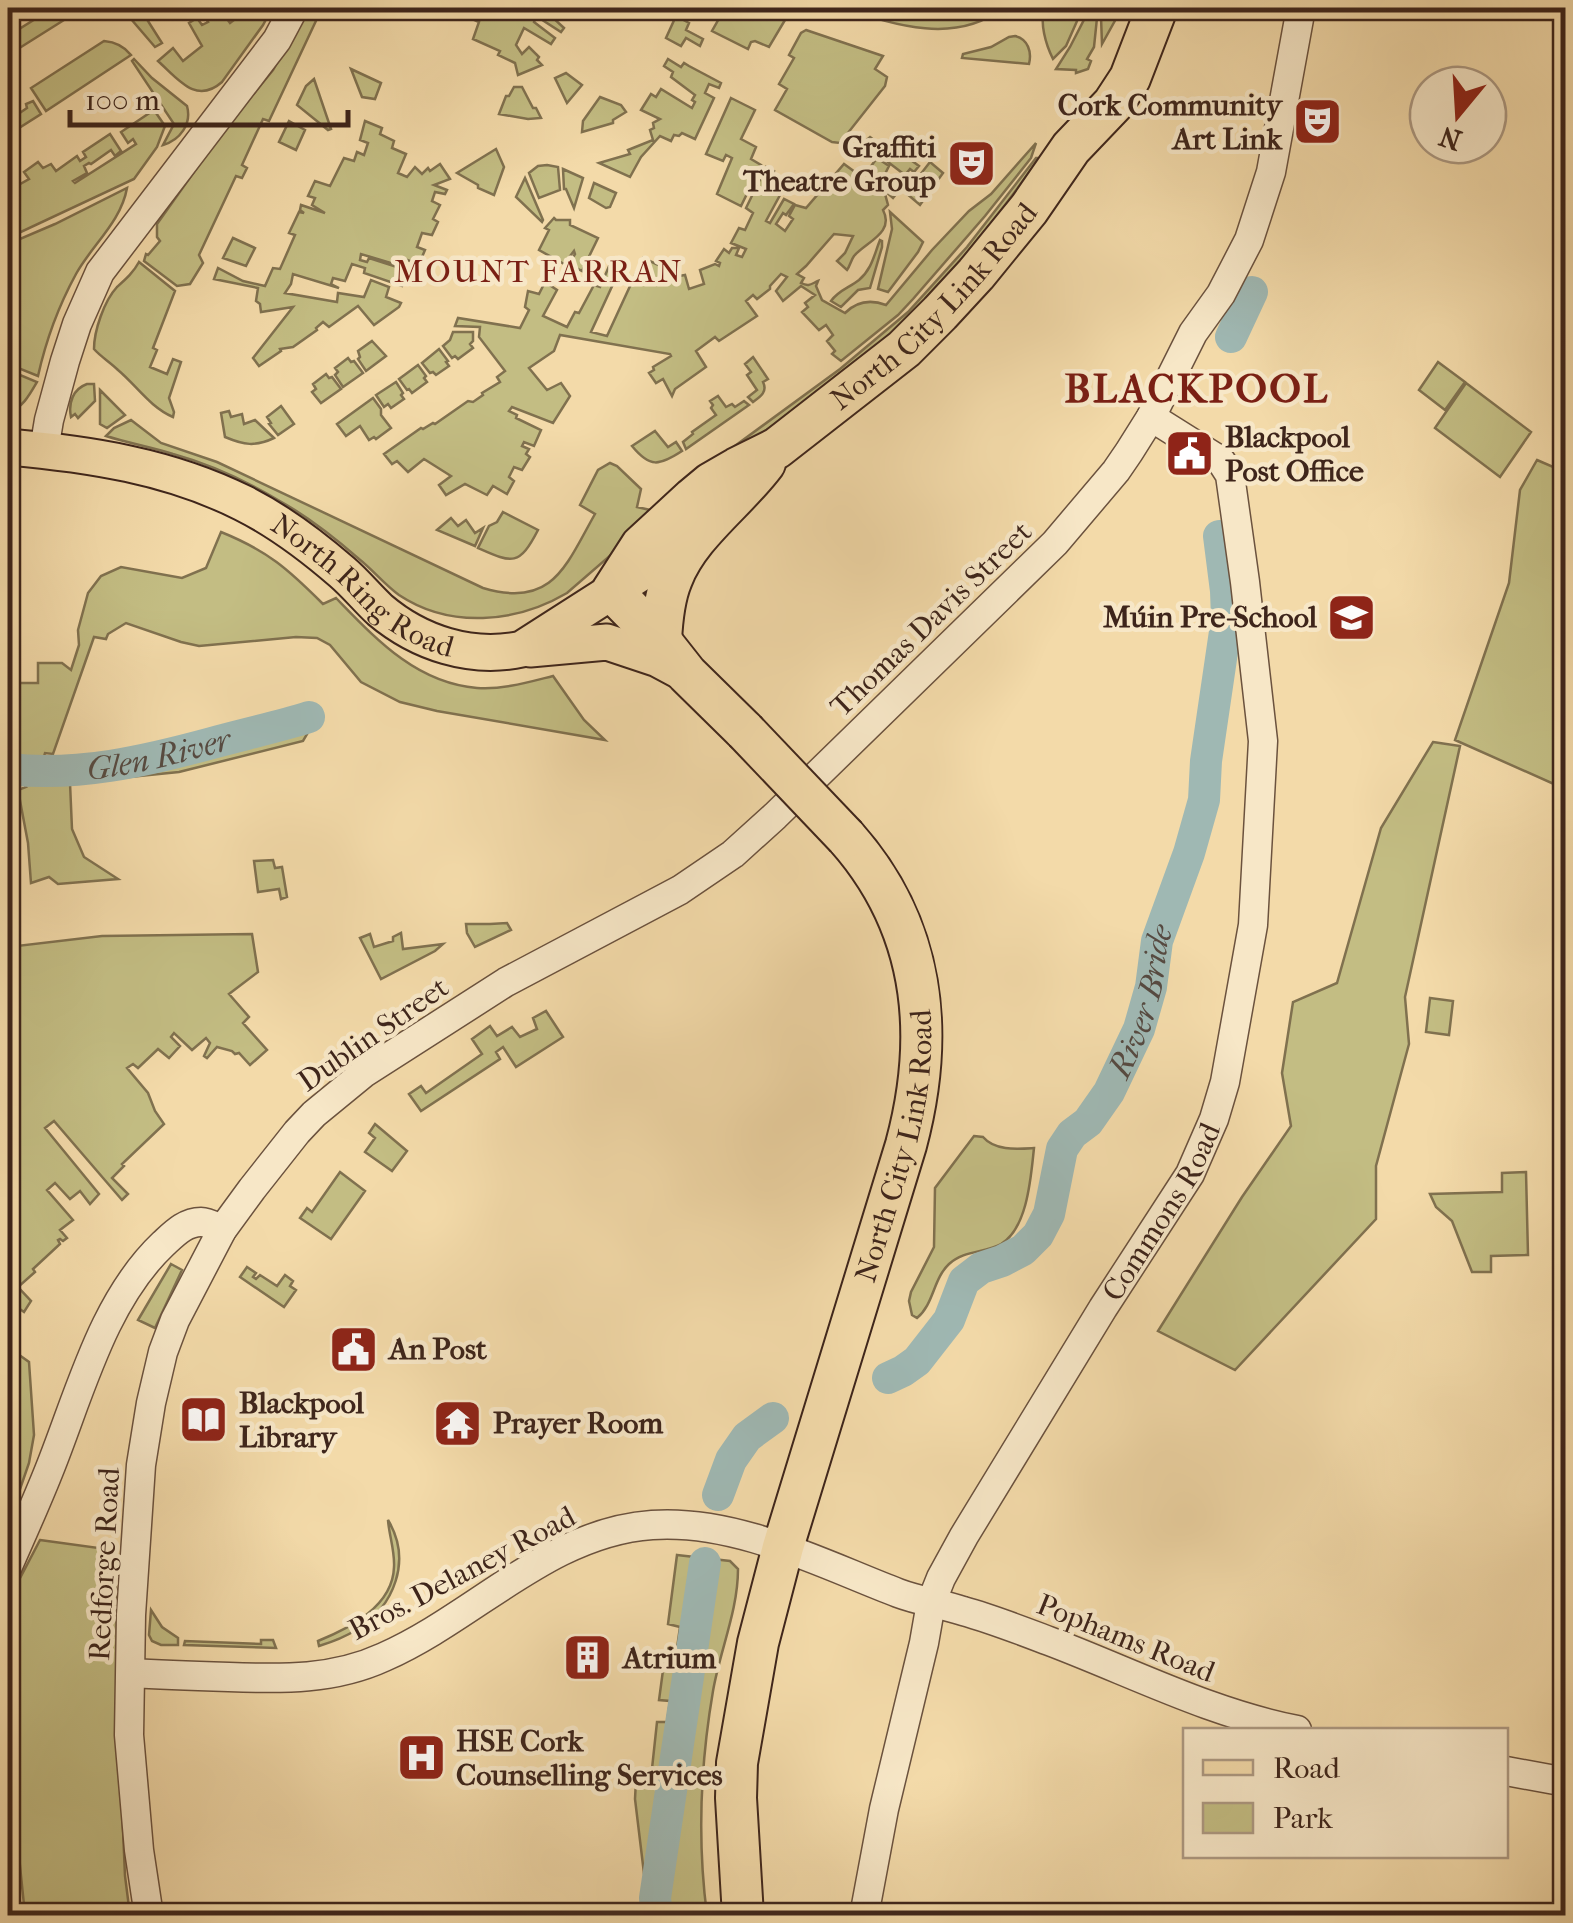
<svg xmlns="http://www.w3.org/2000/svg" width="1573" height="1923" viewBox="0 0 1573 1923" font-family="'IM FELL French Canon',serif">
<rect width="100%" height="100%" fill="#f3daa9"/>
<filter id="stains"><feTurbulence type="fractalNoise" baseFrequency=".002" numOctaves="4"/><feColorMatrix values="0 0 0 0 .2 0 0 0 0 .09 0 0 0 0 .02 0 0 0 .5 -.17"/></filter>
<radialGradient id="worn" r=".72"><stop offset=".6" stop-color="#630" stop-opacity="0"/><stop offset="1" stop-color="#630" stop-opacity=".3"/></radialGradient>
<!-- green -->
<path fill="#c3bd83" stroke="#80714f" stroke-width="2.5" d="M 53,8 L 83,8 L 10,54 L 8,49 L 8,36 Z
M 131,8 L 144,8 L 141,10 L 162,43 L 155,47 L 125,12 Z
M 199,8 L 219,8 L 230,23 L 242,14 L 239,8 L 272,8 L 263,25 L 222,82 C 196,105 178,79 158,61 L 173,48 L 183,61 L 202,46 L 189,23 L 197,18 L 202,25 L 208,22 Z
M 308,8 L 322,8 L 269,121 L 263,119 L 242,165 L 247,168 L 242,178 L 236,176 L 199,255 L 203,263 L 190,284 L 177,286 L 144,261 L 146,254 L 148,255 L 160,241 L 157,237 L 157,224 L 223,131 L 273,70 Z
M 454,8 L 534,8 L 533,12 L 546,20 L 550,15 L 564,28 L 561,32 L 536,16 L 534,22 L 555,38 L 551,44 L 524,28 L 516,45 L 522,54 L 529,47 L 539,57 L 537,60 L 542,65 L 518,75 L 515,63 L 498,55 L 500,51 L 473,39 L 479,22 L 452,10 Z
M 725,8 L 757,8 L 785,20 L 769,47 L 755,41 L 751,42 L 748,49 L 712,31 Z
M 843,8 L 889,8 L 936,15 L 965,12 L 973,8 L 1003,8 C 955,45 895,25 843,8 Z
M 1045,8 L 1086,8 L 1081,12 L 1066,46 L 1053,59 C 1046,45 1039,22 1045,8 Z
M 1094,8 L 1122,8 L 1102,44 L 1101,17 L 1098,9 Z
M 1091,12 L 1097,18 L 1094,47 L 1087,59 L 1091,61 L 1088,69 L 1076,73 L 1076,70 L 1056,69 L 1070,47 L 1087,14 Z
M 676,16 L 689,23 L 686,30 L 703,39 L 700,46 L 686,38 L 681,46 L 666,38 Z
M 806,30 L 883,56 L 875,69 L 887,77 L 885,86 L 840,143 L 832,142 L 775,110 L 787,89 L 779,84 L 794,58 L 789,55 L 801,33 Z
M 1015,36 C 1028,39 1032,52 1029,64 L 962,58 L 963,54 L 991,47 L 1009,37 Z
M 104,41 C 116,42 124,46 131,55 L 46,111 L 31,88 Z
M 134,59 L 152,78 L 187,106 C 192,124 180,140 163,145 L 174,124 L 132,61 Z
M 668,59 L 681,67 L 684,63 L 689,66 L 721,83 L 719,88 L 709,84 L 705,93 L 714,98 L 695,139 L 682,133 L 679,136 L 674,135 L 671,141 L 660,136 L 641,157 L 630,177 L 599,163 L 630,154 L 628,150 L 653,140 L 650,130 L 654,128 L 653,123 L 660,119 L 641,110 L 651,94 L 656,97 L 661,89 L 692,108 L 695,102 L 692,100 L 695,95 L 671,77 L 673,72 L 664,66 Z
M 351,69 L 381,83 L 375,99 L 362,97 Z
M 566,73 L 582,85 L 567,103 L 555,78 Z
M 314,79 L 331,129 L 328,130 L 297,105 L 306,86 Z
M 514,87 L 522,87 L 533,108 L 536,108 L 541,118 L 528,119 L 499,114 L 506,96 L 509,96 Z
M 600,97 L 621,105 L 626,112 L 613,120 L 613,123 L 582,132 L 583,121 Z
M 731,98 L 755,110 L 741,139 L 756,147 L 751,159 L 761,165 L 741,206 L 717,194 L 732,158 L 726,155 L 723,161 L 706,154 Z
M 33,101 L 41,114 L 8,135 L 8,121 L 27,108 L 26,104 Z
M 154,110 L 165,126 L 157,147 L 134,179 L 8,238 L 8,226 L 10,224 L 8,220 L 8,198 L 17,191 L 15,187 L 29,179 L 24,172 L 38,162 L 43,168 L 51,164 L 56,171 L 77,156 L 80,161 L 86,157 L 83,152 L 110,134 L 121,151 L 115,156 L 111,150 L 91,164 L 89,163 L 84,166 L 87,173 L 73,181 L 75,183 L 136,144 L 133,139 L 128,143 L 121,132 Z
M 289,121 L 305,130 L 296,150 L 279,142 Z
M 365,121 L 382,128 L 380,134 L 394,141 L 392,148 L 406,154 L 398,173 L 407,177 L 415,167 L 422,174 L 428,168 L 430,171 L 440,164 L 450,179 L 434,185 L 447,190 L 445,194 L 435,192 L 432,201 L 440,205 L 433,219 L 438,222 L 432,235 L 422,233 L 417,247 L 425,250 L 419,264 L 404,259 L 399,263 L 394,264 L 361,254 L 360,260 L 367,262 L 369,258 L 397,267 L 396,274 L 406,277 L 402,286 L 364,273 L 365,268 L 352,264 L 345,281 L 333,278 L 331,284 L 339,288 L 293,274 L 291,284 L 285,293 L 337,302 L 338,293 L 364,297 L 371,280 L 389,287 L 386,297 L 401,303 L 399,307 L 374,325 L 358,306 L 329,327 L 323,322 L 316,328 L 317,330 L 293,347 L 280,349 L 281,351 L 259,366 L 253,358 L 293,307 L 261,312 L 260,304 L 256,301 L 258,288 L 214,279 L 218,268 L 243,281 L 265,286 L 273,268 L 280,269 L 295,235 L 289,233 L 299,212 L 304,213 L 300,210 L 301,205 L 325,213 L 312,205 L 315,198 L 308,196 L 315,181 L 330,186 L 344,158 L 354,161 L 357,152 L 364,155 L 368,143 L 360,140 Z
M 870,137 L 885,149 L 889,144 L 919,166 L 914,172 L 910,169 L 905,175 L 863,143 Z
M 1036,143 L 1031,158 L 985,216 L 913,299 L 898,315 L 841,361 L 832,354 L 835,351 L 827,341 L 833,335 L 826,325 L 819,330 L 802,312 L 808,307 L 805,303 L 815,295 L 801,286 L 783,301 L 776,291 L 787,277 L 781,274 L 770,286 L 770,289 L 757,299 L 753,295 L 746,301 L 757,316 L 719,341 L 715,337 L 696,351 L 706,367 L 675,389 L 672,396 L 663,379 L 656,383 L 649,373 L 654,370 L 653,367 L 671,356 L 670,354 L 560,335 L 554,351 L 529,368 L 547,390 L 561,383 L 570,396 L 553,423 L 512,407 L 509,411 L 517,415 L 516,418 L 541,430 L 534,446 L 524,442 L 522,446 L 529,449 L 526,454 L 530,457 L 522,470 L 514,467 L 509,477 L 514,481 L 507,494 L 493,486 L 487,495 L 465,484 L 446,495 L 439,485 L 451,476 L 424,459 L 408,472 L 397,461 L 392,464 L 384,454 L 421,428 L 423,429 L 433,423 L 435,424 L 468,401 L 473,402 L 483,395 L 482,393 L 500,382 L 497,377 L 505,371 L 479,337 L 480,327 L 455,326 L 458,318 L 520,328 L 529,310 L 525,307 L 528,291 L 539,294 L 545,282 L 557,290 L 543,316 L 567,327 L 575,312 L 579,313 L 594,285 L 600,287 L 610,264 L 620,269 L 591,332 L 607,336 L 643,258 L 663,267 L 661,275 L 674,277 L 685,275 L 689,289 L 704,284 L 700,270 L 715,264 L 719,266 L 720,263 L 716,261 L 724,249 L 729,253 L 732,248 L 739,248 L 736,255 L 742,257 L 746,249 L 731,243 L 739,228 L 745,230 L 753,213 L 746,208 L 766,167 L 774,171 L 772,176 L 786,184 L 766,221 L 770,223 L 784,199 L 794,204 L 786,215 L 783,213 L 776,224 L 785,231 L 793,219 L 789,216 L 795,205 L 806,208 L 844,164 L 885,194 L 888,205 L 883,210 C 895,233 866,242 854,256 C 851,260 850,266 847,270 L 837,261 L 845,253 L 853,236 L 834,234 L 806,266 L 797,274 L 804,278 L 801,283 C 809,287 811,284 818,281 L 816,286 L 822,300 L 845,313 C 857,301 870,299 886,305 L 932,250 L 969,211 L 991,194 Z
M 496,149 L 504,167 L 494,195 L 478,188 L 478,185 L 457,173 Z
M 877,158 L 889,166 L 885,174 L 901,188 L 893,198 L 869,177 L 869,169 Z
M 1036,158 L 1039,158 C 988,232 930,302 861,360 C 820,395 773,424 730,456 L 728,451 L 840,369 L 908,312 L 967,247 Z
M 930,162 L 943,173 L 920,205 L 906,193 Z
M 547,165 L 558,167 L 560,190 L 539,198 L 529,173 L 538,166 Z
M 563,169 L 583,178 L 574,208 L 566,189 L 564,189 Z
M 525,178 L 543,220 L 542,222 L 516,197 Z
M 594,183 L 616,193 L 610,207 L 606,208 L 589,198 Z
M 127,188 C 121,222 92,245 76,274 C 58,307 46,340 38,376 L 8,364 L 8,244 L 55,224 Z
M 890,212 L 923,242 L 918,252 L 888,292 L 878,289 L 892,229 Z
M 554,218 L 556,220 L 570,220 L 570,225 L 598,238 L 582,271 L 569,264 L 575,254 L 574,251 L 564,264 L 539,250 L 549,230 L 545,228 Z
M 233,238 L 255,248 L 246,266 L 223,258 Z
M 880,240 L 882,241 L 882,247 L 870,288 L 858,290 L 841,307 L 831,301 C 839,290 849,288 859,280 C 872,269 874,255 880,240 Z
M 139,262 L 175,291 L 153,348 L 157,350 L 150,367 L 167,374 L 173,359 L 181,362 L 169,398 L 174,412 L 173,417 C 150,407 137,386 118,370 C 110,362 101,357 94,349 C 94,331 104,301 117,287 C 126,279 133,273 139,262 Z
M 453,332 L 473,332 L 473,341 L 470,344 L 473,348 L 458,359 L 455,356 L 452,358 L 443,346 L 450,340 Z
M 372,341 L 386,356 L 366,371 L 358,359 L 360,357 L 358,351 Z
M 439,349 L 448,361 L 446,362 L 449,366 L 436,375 L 433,372 L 430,373 L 422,363 Z
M 753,357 L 768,379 L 763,382 C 768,392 760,397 753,402 L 748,397 L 757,390 L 747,375 L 751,372 L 745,364 Z
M 348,358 L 351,362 L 354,361 L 363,373 L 343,387 L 335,375 L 338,372 L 335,368 Z
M 1438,362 L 1465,382 L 1445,410 L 1419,390 Z
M 418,365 L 426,376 L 424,378 L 427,382 L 412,393 L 409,389 L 407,390 L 399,379 Z
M 8,370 L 37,382 C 29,396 23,407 8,413 Z
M 326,374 L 329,378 L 332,377 L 341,389 L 321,403 L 312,392 L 316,389 L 313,384 Z
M 396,382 L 403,393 L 401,395 L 404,399 L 391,408 L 388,404 L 384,407 L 376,395 Z
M 1466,383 L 1531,432 L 1500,477 L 1435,428 Z
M 87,384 L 94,384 L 95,401 L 78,418 L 75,414 L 71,417 C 68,403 73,389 87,384 Z
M 100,390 L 125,415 L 107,428 L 100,424 Z
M 718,396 L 726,407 L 732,404 L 735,407 L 744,401 L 749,405 L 686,449 L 683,442 L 693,434 L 692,432 L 716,415 L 711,408 L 713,405 L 710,401 Z
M 373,398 L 381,409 L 381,415 L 391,428 L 376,439 L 374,437 L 369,440 L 360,426 L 346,436 L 337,424 Z
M 281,406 L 294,424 L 278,435 L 269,424 L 271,423 L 267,417 Z
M 229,411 L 231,417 L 242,414 L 244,424 L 255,420 L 274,438 C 255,447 244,445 225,437 L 221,413 Z
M 131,420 L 161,443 L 217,462 L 483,588 C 553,609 566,565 595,514 L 580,505 L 598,470 L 610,463 L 617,466 L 641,489 L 637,507 L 650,510 L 656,516 L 567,593 C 516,623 450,629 399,595 C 385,585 373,570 359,559 C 334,537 307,516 278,500 C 246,481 209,464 173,454 C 151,447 128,443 106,436 L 114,428 Z
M 655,431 L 668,447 L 676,442 L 682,451 C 659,466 650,468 632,446 Z
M 1537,460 L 1565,472 L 1566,722 L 1556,748 L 1565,757 L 1565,789 L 1455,740 L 1509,583 L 1520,490 Z
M 503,512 L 538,530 C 519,567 512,563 478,548 L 489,526 L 497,522 Z
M 451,518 L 458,526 L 466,520 L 475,533 L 483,528 L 475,546 L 437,530 Z
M 221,532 C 268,551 288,569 323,604 L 336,598 C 376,639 416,683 477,688 C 502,690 529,682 553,676 L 584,720 L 605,740 L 437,711 L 400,702 L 361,682 L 330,645 L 317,638 L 296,637 L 199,646 L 181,642 L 126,623 L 108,634 L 106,639 L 94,637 L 53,754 L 45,753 L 43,760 C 133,756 219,735 306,709 L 313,724 L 303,741 L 179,772 L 70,783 L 72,829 L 84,857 L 118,879 L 58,884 L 49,877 L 31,883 L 28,843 L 18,790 L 26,787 L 21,780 L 8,780 L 8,649 L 15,649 L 15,683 L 38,683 L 38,663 L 62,663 L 71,670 L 79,645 L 78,630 L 88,593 L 101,576 L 121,567 L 182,578 L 206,568 Z
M 1433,742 L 1460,746 L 1405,997 L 1409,1044 L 1376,1166 L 1376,1219 L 1235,1370 L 1158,1331 L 1242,1197 L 1291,1126 L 1282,1073 L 1293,1002 L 1337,983 L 1381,828 Z
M 273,860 L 275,868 L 282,867 L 287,897 L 281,899 L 279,889 L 258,892 L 254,861 Z
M 490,924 L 507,923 L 511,930 L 475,947 L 467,933 L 466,924 Z
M 401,933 L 403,949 L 443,944 L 435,951 L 381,979 L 360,938 L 370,934 L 374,947 L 393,941 L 393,937 Z
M 252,934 L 258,972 L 229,994 L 249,1017 L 243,1023 L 267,1050 L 250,1065 L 239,1053 L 235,1054 L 232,1051 L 217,1047 L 207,1058 L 204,1056 L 210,1043 L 206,1038 L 192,1050 L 174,1033 L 171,1037 L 180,1046 L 169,1058 L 158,1049 L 138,1068 L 133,1064 L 127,1068 L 148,1093 L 155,1111 L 164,1124 L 122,1164 L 124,1166 L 112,1178 L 128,1194 L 122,1200 L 54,1121 L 45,1128 L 99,1194 L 90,1204 L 80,1191 L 70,1199 L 55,1183 L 47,1190 L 73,1220 L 60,1230 L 67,1238 L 63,1241 L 60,1239 L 58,1240 L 60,1244 L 33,1269 L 35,1272 L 18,1287 L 31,1301 L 24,1312 L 17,1307 L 8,1323 L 8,947 L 102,936 Z
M 1430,998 L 1453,1001 L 1449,1035 L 1426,1032 Z
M 546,1011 L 563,1037 L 516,1067 L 503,1047 L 496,1052 L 500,1059 L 421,1111 L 409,1094 L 421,1086 L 426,1093 L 482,1054 L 472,1039 L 490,1026 L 497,1036 L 512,1027 L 520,1037 L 537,1029 L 533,1018 Z
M 375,1124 L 407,1151 L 392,1171 L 365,1152 L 375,1138 L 369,1133 Z
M 974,1136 L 983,1137 C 995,1151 1017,1149 1034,1148 C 1031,1175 1028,1228 1001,1244 C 985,1253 964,1250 949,1264 C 933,1279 934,1304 917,1318 L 912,1315 L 909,1301 L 911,1292 L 934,1247 L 935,1188 Z
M 340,1172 L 365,1191 L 331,1239 L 300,1218 L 307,1208 L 312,1212 Z
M 1526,1172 L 1528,1255 L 1491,1256 L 1491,1272 L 1472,1272 L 1452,1221 L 1436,1207 L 1430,1194 L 1502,1192 L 1502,1173 Z
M 171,1264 L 182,1270 L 155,1328 L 138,1320 Z
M 247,1267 L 256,1273 L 253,1277 L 256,1279 L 260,1275 L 277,1286 L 285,1275 L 293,1281 L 290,1286 L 296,1290 L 284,1307 L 240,1277 Z
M 8,1347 L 29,1362 L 34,1435 L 29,1463 L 8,1524 Z
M 388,1520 C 412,1560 395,1606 356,1630 C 345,1637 332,1642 319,1646 L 318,1641 C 350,1628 393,1606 394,1567 C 395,1551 389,1535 388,1520 Z
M 40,1540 L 106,1549 L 106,1561 L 117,1590 L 117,1692 L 125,1876 L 130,1915 L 25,1915 L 8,1748 L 8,1592 L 19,1580 Z
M 677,1555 L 730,1561 L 738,1569 C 738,1611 720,1650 713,1691 C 700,1767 697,1839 707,1915 L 649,1915 L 635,1799 L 636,1780 L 651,1778 L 657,1722 L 667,1722 L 670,1701 L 659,1700 L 666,1648 L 677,1648 L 680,1627 L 668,1624 Z
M 151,1610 L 162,1627 L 178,1638 L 178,1645 L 161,1645 L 152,1641 L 149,1635 Z
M 261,1640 L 273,1640 L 276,1648 L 184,1645 L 185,1641 L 261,1644 Z"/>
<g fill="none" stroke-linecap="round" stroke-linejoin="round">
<!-- river -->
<g stroke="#9fb8b3" stroke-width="32">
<path d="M 1231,337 L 1252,292"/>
<path id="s1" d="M 8,769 C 77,777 146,761 212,743 C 245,734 277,727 309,717"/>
<path id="s2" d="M 888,1378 L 903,1371 L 917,1361 L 949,1320 L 964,1281 L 981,1268 L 1002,1261 L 1023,1250 L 1038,1235 L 1049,1214 L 1062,1149 L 1072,1134 L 1088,1122 L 1109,1092 L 1139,1029 L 1151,987 L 1157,941 L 1189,853 L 1204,800 L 1206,761 L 1227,618 L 1226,591 L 1219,536"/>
<path d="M 718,1495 L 731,1460 L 747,1437 L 773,1418"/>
<path d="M 657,1916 L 655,1898 L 705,1563"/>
</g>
<defs>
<g id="minor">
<path d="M 44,450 L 49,420 L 65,361 L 77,324 L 100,272 L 277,40 L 294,8"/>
<path d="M 8,1566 C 22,1534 37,1501 50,1468 C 80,1393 103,1301 163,1244 C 174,1234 185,1222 201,1222 C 209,1222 215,1227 222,1230"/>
<path d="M 131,1673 C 164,1675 196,1676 229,1677 C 283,1679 334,1680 384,1657 C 475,1617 549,1532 652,1525 C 737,1519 822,1564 898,1593 C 919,1601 942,1604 963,1611 C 992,1619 1020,1630 1049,1641 C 1131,1672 1210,1713 1297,1730"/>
<path d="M 1506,1771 L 1566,1782"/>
<path d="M 149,1916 L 139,1850 L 129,1735 L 131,1615 L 141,1465 L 151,1403 L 163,1352 L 175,1320 L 222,1230 L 252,1189 L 297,1132 L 314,1114 L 364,1073 L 506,982 L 680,890 L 733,854 L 775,816 L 1055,543 L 1116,471 L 1129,452 L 1151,417 L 1193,333 L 1221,294 L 1249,240 L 1271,172 L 1301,8"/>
<path id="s3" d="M 864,1916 L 884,1809 L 924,1643 L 931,1603 L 941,1578 L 964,1536 L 1103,1308 L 1190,1174 L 1214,1119 L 1225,1082 L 1253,925 L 1263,741 L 1245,582 L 1230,475 L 1221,461 L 1151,417"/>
</g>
<g id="major">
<path id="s4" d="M 8,447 C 89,454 169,466 243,503 C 279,521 312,546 342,572 C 356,584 367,598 380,610 C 419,643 471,660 522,649 L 697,537"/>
<path d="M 530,649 L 607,642 L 658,659 L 686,674"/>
</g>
<g id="highway">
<path d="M 661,641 C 662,620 664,598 672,579 C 689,534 736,502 765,463"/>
<path id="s5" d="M 745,731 L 687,674 L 661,641 L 612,591 L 641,546 L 693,498 L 711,483 L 737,468 L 777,448 L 904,349 L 940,313 L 976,274 L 1029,209 L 1071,148 L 1113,104 L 1130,78 L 1157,8"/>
<path id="s6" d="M 743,1916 L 736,1798 L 737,1763 L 758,1643 L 783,1547 L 906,1145 C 936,1033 925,926 846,837"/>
</g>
</defs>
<!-- minor casing -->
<use href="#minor" stroke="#6b523e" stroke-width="31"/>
<!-- major casing -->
<use href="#major" stroke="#3e251b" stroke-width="39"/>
<!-- highway casing -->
<use href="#highway" stroke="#3e251b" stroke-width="44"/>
<!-- minor -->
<use href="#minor" stroke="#f7e7c7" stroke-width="28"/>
<!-- major -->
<use href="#major" stroke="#f3daa9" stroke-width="35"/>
<!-- highway -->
<use href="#highway" stroke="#f3daa9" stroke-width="40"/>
<!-- rail -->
<path stroke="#3e251b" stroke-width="5" stroke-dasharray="18 18" stroke-linecap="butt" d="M 8,1819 L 17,1916"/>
<defs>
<path id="highway-bridge" d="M 745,731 L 846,837"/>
</defs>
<!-- highway-bridge casing -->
<use href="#highway-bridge" stroke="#3e251b" stroke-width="44" stroke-linecap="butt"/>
<!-- highway-bridge -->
<use href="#highway-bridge" stroke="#f3daa9" stroke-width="40"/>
</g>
<!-- icons -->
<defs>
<symbol id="theatre-square" viewBox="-11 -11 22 22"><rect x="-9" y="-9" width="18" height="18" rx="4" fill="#8f2418" stroke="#f7e7c7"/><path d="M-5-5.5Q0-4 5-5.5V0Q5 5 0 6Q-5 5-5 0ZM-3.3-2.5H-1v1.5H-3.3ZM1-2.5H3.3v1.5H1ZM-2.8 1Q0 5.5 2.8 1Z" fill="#fff"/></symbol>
<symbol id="civic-square" viewBox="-11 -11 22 22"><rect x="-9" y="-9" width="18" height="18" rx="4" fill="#8f2418" stroke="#f7e7c7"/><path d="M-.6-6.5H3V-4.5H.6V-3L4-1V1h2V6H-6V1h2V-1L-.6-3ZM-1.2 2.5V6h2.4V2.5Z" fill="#fff"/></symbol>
<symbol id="school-square" viewBox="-11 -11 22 22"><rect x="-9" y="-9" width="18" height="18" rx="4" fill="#8f2418" stroke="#f7e7c7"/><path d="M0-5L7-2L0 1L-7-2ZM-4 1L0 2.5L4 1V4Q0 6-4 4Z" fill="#fff"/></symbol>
<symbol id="library-square" viewBox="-11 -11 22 22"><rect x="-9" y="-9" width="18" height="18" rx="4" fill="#8f2418" stroke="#f7e7c7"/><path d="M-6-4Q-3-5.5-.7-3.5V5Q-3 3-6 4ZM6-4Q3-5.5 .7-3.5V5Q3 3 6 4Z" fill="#fff"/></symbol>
<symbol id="temple-square" viewBox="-11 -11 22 22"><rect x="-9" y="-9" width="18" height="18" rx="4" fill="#8f2418" stroke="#f7e7c7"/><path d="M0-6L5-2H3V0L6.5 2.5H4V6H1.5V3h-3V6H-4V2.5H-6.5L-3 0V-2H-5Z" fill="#fff"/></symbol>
<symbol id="building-square" viewBox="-11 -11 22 22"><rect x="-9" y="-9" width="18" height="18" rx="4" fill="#8f2418" stroke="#f7e7c7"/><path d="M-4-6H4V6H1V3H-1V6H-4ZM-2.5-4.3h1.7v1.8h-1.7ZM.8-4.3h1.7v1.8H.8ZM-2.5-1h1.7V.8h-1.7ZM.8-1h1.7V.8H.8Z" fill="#fff"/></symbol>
<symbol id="hospital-square" viewBox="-11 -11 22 22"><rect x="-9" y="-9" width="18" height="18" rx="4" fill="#8f2418" stroke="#f7e7c7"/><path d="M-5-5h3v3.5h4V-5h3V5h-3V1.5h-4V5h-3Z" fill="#fff"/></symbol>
</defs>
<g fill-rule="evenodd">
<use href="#theatre-square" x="1290" y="94" width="55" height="55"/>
<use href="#theatre-square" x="944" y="136" width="55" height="55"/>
<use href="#civic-square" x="1162" y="426" width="55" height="55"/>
<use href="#school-square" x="1324" y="590" width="55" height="55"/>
<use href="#civic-square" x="326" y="1322" width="55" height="55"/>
<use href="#library-square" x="176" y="1392" width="55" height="55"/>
<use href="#temple-square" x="430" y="1396" width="55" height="55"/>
<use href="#building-square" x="560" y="1630" width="55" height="55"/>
<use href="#hospital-square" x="394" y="1730" width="55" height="55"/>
</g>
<g text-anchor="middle" stroke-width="9" stroke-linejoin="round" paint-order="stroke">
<!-- poi labels -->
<g font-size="30" font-weight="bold" fill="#3e251b" stroke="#f7e7c7" text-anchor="start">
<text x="1282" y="115" text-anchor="end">Cork Community<tspan x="1282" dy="34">Art Link</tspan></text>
<text x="936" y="157" text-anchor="end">Graffiti<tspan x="936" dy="34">Theatre Group</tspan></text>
<text x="1225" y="447">Blackpool<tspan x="1225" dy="34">Post Office</tspan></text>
<text x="1317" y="627" text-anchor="end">Múin Pre-School</text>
<text x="389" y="1359">An Post</text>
<text x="239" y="1413">Blackpool<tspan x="239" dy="34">Library</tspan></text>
<text x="493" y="1433">Prayer Room</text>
<text x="623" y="1668">Atrium</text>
<text x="456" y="1751">HSE Cork<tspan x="456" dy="34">Counselling Services</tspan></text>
</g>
<!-- street labels -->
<g font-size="30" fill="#3e251b" stroke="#f7e7c7">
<text dy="10" stroke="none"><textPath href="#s5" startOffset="628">North City Link Road</textPath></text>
<text dy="10" stroke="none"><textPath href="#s4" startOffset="390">North Ring Road</textPath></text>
<text transform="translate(931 619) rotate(-44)" y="10">Thomas Davis Street</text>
<text transform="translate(373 1034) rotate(-35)" y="10">Dublin Street</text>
<text dy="10" stroke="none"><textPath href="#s6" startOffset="792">North City Link Road</textPath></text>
<text dy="10" stroke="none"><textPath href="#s3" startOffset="775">Commons Road</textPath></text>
<text transform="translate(104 1564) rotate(-87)" y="10">Redforge Road</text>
<text transform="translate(462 1573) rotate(-28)" y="10">Bros. Delaney Road</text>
<text transform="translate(1126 1638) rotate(22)" y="10">Pophams Road</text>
</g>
<!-- neighbourhood labels -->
<g font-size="32" letter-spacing="2.5" fill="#7a1f14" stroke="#f7e7c7">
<text x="539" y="282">MOUNT FARRAN</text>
</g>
<!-- water labels -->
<g font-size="32" font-style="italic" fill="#564a41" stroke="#f7e7c7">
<text dy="11" stroke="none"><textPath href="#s1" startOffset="152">Glen River</textPath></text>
<text dy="11" stroke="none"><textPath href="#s2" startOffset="478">River Bride</textPath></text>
</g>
<!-- district labels -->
<g font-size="40" font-weight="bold" letter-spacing="2.5" fill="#7a1f14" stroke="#f7e7c7">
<text x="1197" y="402">BLACKPOOL</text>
</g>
</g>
<!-- margin -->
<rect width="1573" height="1923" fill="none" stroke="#f3daa9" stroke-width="40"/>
<rect x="10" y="10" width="1553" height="1903" fill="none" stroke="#3e251b" stroke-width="5"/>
<rect x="20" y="20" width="1533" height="1883" fill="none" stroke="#3e251b" stroke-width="2.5"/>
<!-- legend -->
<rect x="1183" y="1728" width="325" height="130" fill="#f7e7c7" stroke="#ad9982" stroke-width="2.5"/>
<rect x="1203" y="1760" width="50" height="15" fill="#f3daa9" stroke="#ad9982" stroke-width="2.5"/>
<text x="1273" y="1778" font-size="30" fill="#3e251b">Road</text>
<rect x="1203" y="1803" width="50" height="30" fill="#c3bd83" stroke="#ad9982" stroke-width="2.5"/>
<text x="1273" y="1828" font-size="30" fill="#3e251b">Park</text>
<!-- north arrow -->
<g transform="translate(1458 115) rotate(198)"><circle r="48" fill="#f7e7c7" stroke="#ad9982" stroke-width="2.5"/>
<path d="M0-8L18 38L0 25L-18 38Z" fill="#8f2418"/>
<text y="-15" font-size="28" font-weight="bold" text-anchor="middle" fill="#3e251b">N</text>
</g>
<!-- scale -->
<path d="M70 110v15h278v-15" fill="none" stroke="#3e251b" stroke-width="5"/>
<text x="85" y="110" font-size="30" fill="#3e251b" stroke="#f7e7c7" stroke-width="8" paint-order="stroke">100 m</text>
<rect width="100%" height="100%" filter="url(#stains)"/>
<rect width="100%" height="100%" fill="url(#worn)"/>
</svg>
